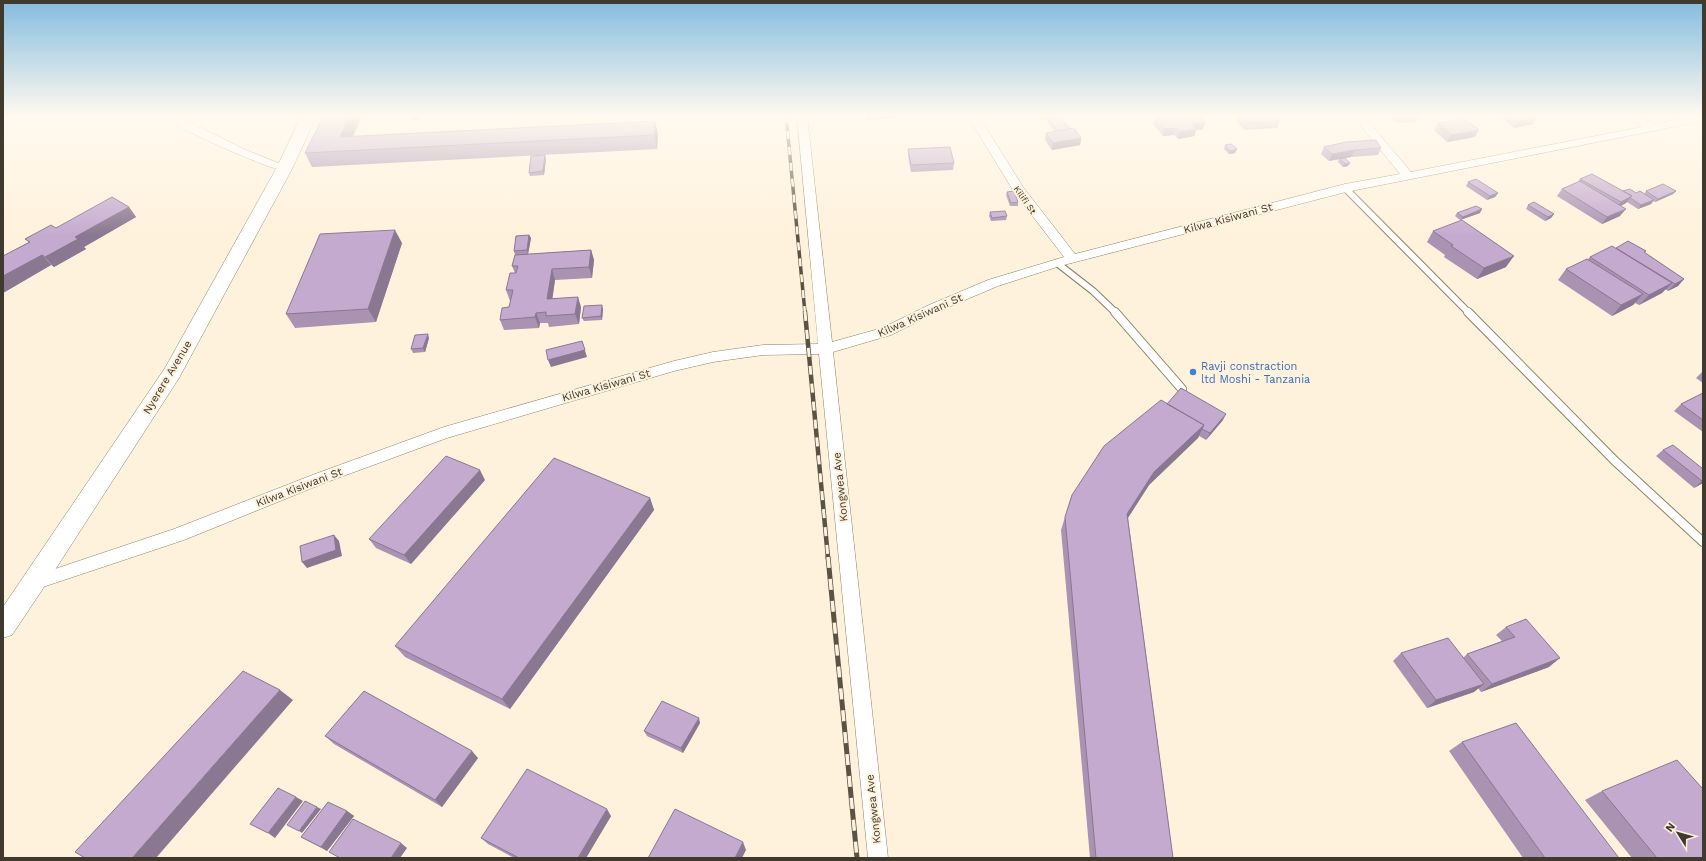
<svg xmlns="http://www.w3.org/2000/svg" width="1706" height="861" viewBox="0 0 1706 861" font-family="'Work Sans',sans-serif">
<rect width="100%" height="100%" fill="#fff2dc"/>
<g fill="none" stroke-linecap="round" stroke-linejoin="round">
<defs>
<path id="lane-far1" d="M 1345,188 L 1469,313
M 1057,263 L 1093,291 L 1116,313"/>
<path id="lane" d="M 1115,312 L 1182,389
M 1468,312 L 1615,461 L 1703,542"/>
<path id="street" d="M 161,115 L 175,115 L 246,150 L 288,167 L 290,169 L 288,171 C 278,174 169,125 161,115 Z
M 797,115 L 807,115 L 832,342 L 882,328 L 929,305 L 988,280 L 1064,257 L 1014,192 L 967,115 L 978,115 L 1023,187 L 1075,254 L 1345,184 L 1400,174 L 1352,115 L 1363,115 L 1411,172 L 1642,127 L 1623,115 L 1637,115 L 1654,124 L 1700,115 L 1703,115 L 1703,121 L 1346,192 L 1060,266 L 998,286 L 939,311 L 891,335 L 833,352 L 888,858 L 868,858 L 819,354 L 763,355 L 713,362 L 674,371 L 447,438 L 327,482 L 184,540 L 34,590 L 28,588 L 25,583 L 28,578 L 174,529 L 315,474 L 444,427 L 674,361 L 713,352 L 763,345 L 818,344 Z"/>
<path id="secondary" d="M 302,115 L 317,115 L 292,169 L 179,378 L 42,590 L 12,635 L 3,638 L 3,607 L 165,368 L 276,169 Z"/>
</defs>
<!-- lane-far1 casing -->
<use href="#lane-far1" stroke="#8e8066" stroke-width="8"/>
<!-- lane casing -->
<use href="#lane" stroke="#8e8066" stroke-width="10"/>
<!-- street casing -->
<use href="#street" stroke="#8e8066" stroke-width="1"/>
<!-- secondary casing -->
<use href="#secondary" stroke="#8e8066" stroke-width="1"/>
<!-- lane-far1 -->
<use href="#lane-far1" stroke="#fff" stroke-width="6"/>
<!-- lane -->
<use href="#lane" stroke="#fff" stroke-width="8"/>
<!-- street -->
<use href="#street" fill="#fff" fill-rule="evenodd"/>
<!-- secondary -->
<use href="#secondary" fill="#fff" fill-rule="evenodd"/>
<defs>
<path id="rail-far2" d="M 786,115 L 805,313"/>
<path id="rail-far1" d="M 805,312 L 828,558"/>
<path id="rail" d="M 828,557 L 857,858"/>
</defs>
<!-- rail-far2 casing -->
<use href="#rail-far2" stroke="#595245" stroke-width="3.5"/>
<!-- rail-far1 casing -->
<use href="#rail-far1" stroke="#595245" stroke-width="4.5"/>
<!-- rail casing -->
<use href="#rail" stroke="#595245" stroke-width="5"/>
<!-- rail-far2 -->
<use href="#rail-far2" stroke="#fff2dc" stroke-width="2.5" stroke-dasharray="8" stroke-linecap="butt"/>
<!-- rail-far1 -->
<use href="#rail-far1" stroke="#fff2dc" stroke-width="3" stroke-dasharray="9" stroke-linecap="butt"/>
<!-- rail -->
<use href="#rail" stroke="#fff2dc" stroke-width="3.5" stroke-dasharray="11" stroke-linecap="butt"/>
</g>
<!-- wall -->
<path fill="#a992b2" d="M 362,115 L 353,137 L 655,121 L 658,135 L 657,149 L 312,167 L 305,153 Z
M 406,115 L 425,115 L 415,121 Z
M 866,115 L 897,115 L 897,118 L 866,120 Z
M 1033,115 L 1059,115 L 1059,117 L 1041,120 L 1038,116 L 1034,116 Z
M 1238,115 L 1275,115 L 1280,121 L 1277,128 L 1245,130 L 1236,121 Z
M 1392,115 L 1416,115 L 1418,118 L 1416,122 L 1396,123 L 1391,117 Z
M 1498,115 L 1535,115 L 1537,117 L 1533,124 L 1514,128 Z
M 1155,117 L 1205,122 L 1203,129 L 1196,130 L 1194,136 L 1178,139 L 1174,135 L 1163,136 L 1153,124 Z
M 1048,119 L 1070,129 L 1081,138 L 1080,145 L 1052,150 L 1045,140 L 1046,133 L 1055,132 L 1048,122 Z
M 1438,123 L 1475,137 L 1447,142 L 1434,130 Z
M 1225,145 L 1235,153 L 1229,154 L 1224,149 Z
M 1324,147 L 1381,148 L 1378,155 L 1351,157 L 1345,158 L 1348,166 L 1343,167 L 1338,162 L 1339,159 L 1329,161 L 1321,154 Z
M 908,149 L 954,163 L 953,170 L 911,172 L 908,156 Z
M 546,159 L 544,175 L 530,176 L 529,173 Z
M 1580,179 L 1623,191 L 1644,194 L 1646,191 L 1676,191 L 1673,194 L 1655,202 L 1653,201 L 1651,204 L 1638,209 L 1627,202 L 1626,203 L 1621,206 L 1620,216 L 1602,224 L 1557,196 L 1562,189 L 1578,182 Z
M 1468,182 L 1498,193 L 1495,197 L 1487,200 L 1466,186 Z
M 1007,192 L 1018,202 L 1018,206 L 1010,206 L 1006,195 Z
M 1528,205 L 1554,214 L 1551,218 L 1545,221 L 1526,209 Z
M 129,207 L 136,217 L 84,247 L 86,249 L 54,267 L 51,265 L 3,293 L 3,256 L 29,242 L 25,239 L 56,228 Z
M 990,212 L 1007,216 L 1006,220 L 991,221 L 989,216 Z
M 1457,213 L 1480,213 L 1460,220 L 1455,216 Z
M 1433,231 L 1506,267 L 1477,279 L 1444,257 L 1445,255 L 1427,242 Z
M 529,235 L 531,238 L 528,254 L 591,250 L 594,260 L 592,278 L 555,280 L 552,299 L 581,307 L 579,324 L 549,327 L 548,323 L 540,323 L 539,328 L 504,330 L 500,320 L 509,307 L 511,301 L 510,301 L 506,290 L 515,273 L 512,266 L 515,255 L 514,251 Z
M 402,243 L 376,322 L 295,328 L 286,314 Z
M 1616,248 L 1644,253 L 1684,279 L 1678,286 L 1668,291 L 1665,289 L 1662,293 L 1639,305 L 1635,303 L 1633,305 L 1612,316 L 1558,280 L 1566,269 L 1588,259 L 1590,257 Z
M 603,309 L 602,320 L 584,321 L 582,318 Z
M 429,338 L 425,352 L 413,353 L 411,349 Z
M 1703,371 L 1703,383 L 1696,378 Z
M 1703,393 L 1703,432 L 1674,411 L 1681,404 Z
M 1167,404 L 1223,420 L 1206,440 L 1199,436 L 1198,438 L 1149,485 L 1128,518 L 1173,858 L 1090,858 L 1061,530 L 1072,495 Z
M 1663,450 L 1703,469 L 1703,483 L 1694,488 L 1656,456 Z
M 485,480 L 411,564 L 376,548 L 369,539 Z
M 650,498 L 654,510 L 510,709 L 405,657 L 395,646 Z
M 1506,627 L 1549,667 L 1481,692 L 1478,688 L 1474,692 L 1427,708 L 1393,661 L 1401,653 L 1463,658 L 1467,654 L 1502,641 L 1496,635 Z
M 700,723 L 683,753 L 647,736 L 644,731 Z
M 325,736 L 478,758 L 442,807 L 334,744 Z
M 1462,742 L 1619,858 L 1523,858 L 1449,751 Z
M 1602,791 L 1703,858 L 1632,858 L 1585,800 Z
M 347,811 L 354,816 L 327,851 L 301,837 Z
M 611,816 L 586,858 L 514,858 L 488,844 L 481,838 Z"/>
<!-- shaded-wall -->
<path fill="#8a7791" d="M 350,115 L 362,115 L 346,151 L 340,137 Z
M 413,115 L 425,115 L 415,121 Z
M 1041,115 L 1059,115 L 1059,117 L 1041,120 Z
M 1537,117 L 1533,124 L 1514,128 L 1518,121 Z
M 655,121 L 658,135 L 657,149 L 654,135 Z
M 1205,122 L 1203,129 L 1196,130 L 1194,136 L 1178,139 L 1180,132 L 1192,124 Z
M 1176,128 L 1174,135 L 1163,136 L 1165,129 Z
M 1479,130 L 1475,137 L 1447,142 L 1451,135 Z
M 1081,138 L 1080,145 L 1052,150 L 1053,143 Z
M 1237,149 L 1235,153 L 1229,154 L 1230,151 Z
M 1355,150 L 1351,157 L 1329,161 L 1332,154 Z
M 545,155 L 546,159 L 544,175 L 543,171 Z
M 1350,163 L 1348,166 L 1343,167 L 1345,164 Z
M 1676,191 L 1673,194 L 1655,202 L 1658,199 Z
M 1498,193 L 1495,197 L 1487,200 L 1490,196 Z
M 1632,196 L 1626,203 L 1615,209 L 1621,202 Z
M 1654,200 L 1651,204 L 1638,209 L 1641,205 Z
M 129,207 L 136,217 L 84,247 L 86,249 L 54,267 L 45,257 L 75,237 Z
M 1482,209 L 1480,213 L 1460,220 L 1463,217 Z
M 1626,209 L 1620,216 L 1602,224 L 1607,217 Z
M 1554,214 L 1551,218 L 1545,221 L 1548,217 Z
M 395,230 L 402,243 L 376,322 L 368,309 Z
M 529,235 L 531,238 L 528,254 L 527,250 Z
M 591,250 L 594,260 L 592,278 L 589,267 Z
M 42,255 L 51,265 L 3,293 L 3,276 Z
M 1514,256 L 1506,267 L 1477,279 L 1484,268 Z
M 552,269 L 555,280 L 551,309 L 547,299 Z
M 1684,279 L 1678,286 L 1668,291 L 1675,284 Z
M 1672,283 L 1662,293 L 1639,305 L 1649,295 Z
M 1643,294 L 1633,305 L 1612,316 L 1621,305 Z
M 578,297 L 581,307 L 579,324 L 575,314 Z
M 602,305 L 603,309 L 602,320 L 601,316 Z
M 536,313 L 540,323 L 539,328 L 535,317 Z
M 428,334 L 429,338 L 425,352 L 423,348 Z
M 582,341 L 587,357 L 551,367 L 548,360 Z
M 1226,414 L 1223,420 L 1206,440 L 1210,433 Z
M 1204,425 L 1198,438 L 1149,485 L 1122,527 L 1127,514 L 1154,472 Z
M 480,470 L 485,480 L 411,564 L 404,555 Z
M 1703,480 L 1703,483 L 1694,488 L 1702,481 Z
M 650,498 L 654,510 L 510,709 L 502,699 Z
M 334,535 L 339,541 L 342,556 L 307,568 L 302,562 Z
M 1560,658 L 1549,667 L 1481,692 L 1492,684 Z
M 1484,684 L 1474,692 L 1427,708 L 1436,700 Z
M 280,690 L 293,700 L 156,858 L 132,858 Z
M 699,718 L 700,723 L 683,753 L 681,748 Z
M 472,751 L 478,758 L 442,807 L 435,800 Z
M 296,797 L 303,801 L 275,838 L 268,833 Z
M 317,807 L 321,809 L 302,833 L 299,831 Z
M 607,809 L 611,816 L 586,858 L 578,858 Z
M 347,811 L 354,816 L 327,851 L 321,847 Z
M 743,842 L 746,850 L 742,858 L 735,858 Z
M 401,843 L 407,848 L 400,858 L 391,858 Z"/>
<!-- building -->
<path fill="#c5aacf" stroke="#8a7791" d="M 324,115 L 350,115 L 340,137 L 655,121 L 654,135 L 305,153 Z
M 1167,115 L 1199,115 L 1205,122 L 1192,124 L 1196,129 L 1180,132 L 1176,128 L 1165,129 L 1155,117 Z
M 1240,115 L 1275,115 L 1280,121 L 1248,123 Z
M 1395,115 L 1416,115 L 1418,118 L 1398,119 Z
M 1511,115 L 1535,115 L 1537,117 L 1518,121 Z
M 1060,116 L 1070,129 L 1058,131 L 1048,119 Z
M 1465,119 L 1479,130 L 1451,135 L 1438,123 Z
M 1074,128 L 1081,138 L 1053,143 L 1046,133 Z
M 1376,140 L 1381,148 L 1355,150 L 1332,154 L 1324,147 L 1346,142 Z
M 1231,144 L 1237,149 L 1230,151 L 1225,145 Z
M 950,147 L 954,163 L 911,165 L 908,149 Z
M 545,155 L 543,171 L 529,173 L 531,156 Z
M 1345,158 L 1350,163 L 1345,164 L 1340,159 Z
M 1592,174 L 1632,196 L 1621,202 L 1580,179 Z
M 1476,179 L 1498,193 L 1490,196 L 1468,182 Z
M 1580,181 L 1626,209 L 1607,217 L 1562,189 Z
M 1663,184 L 1676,191 L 1658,199 L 1646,191 Z
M 1630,189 L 1636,193 L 1640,191 L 1654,200 L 1641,205 L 1630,198 L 1632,196 L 1623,191 Z
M 1014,191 L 1018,202 L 1011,203 L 1007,192 Z
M 112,197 L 129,207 L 75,237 L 78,239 L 45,257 L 42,255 L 3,276 L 3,256 L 30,242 L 25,239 L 51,225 L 56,228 Z
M 1534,202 L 1554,214 L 1548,217 L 1528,205 Z
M 1476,206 L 1482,209 L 1463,217 L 1457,213 Z
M 1005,211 L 1007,216 L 992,218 L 990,212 Z
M 1462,220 L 1514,256 L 1484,268 L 1451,246 L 1453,245 L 1433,231 Z
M 395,230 L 368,309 L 286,314 L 320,234 Z
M 529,235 L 527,250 L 514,251 L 516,236 Z
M 1628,241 L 1646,251 L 1644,252 L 1684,279 L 1675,284 L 1616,248 Z
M 1612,246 L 1672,283 L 1649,295 L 1590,257 Z
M 591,250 L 589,267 L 552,269 L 547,299 L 578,297 L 575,314 L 546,316 L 546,312 L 536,313 L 535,317 L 500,320 L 502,308 L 509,307 L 513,290 L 506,290 L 510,273 L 516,273 L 518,266 L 512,266 L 515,255 Z
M 1587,259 L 1643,294 L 1621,305 L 1566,269 Z
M 602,305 L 601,316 L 582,318 L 584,306 Z
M 428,334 L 423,348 L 411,349 L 415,335 Z
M 582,341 L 585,350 L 548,360 L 546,350 Z
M 1181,388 L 1226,414 L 1210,433 L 1202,429 L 1204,425 L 1167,404 Z
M 1703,393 L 1703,420 L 1681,404 Z
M 1161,400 L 1204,425 L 1154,472 L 1127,514 L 1173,858 L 1096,858 L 1065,517 L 1072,495 L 1104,446 Z
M 1673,445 L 1703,469 L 1703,480 L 1702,481 L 1663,450 Z
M 446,456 L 480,470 L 404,555 L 369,539 Z
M 554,458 L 650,498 L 502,699 L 395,646 Z
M 334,535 L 336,550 L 302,562 L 300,546 Z
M 1526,619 L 1560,658 L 1492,684 L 1467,654 L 1515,637 L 1506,627 Z
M 1448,638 L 1484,684 L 1436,700 L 1401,653 Z
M 243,671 L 280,690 L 132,858 L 85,858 L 75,852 Z
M 364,691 L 472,751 L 435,800 L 325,736 Z
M 662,701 L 699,718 L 681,748 L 644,731 Z
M 1516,723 L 1619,858 L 1545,858 L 1462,742 Z
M 1677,760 L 1703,789 L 1703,858 L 1657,858 L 1602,791 Z
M 527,769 L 607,809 L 578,858 L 519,858 L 481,838 Z
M 278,788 L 296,797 L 268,833 L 250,824 Z
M 305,801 L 317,807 L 299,831 L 287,825 Z
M 328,802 L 347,811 L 321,847 L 301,837 Z
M 675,809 L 743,842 L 735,858 L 648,858 Z
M 353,819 L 401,843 L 391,858 L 340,858 L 329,852 Z"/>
<!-- sky -->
<linearGradient id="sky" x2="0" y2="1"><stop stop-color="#84bcdf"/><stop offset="0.49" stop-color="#fff9ef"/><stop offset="1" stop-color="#fff9ef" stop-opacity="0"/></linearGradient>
<rect width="1706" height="236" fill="url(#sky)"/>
<!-- markers -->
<circle fill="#3f7fe0" stroke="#fff2dc" stroke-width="1.5" cx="1193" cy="372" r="4"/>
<g text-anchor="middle" stroke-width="4" stroke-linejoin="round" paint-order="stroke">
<!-- far-street labels -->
<g font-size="9" fill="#3f392e" stroke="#fff2dc">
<text transform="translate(1025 200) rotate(55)" y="3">Kilifi St</text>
</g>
<!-- street labels -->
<g font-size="11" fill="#3f392e" stroke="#fff2dc">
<text transform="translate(1228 218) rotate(-15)" y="4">Kilwa Kisiwani St</text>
<text transform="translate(920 315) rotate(-24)" y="4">Kilwa Kisiwani St</text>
<text transform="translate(167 377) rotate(-59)" y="4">Nyerere Avenue</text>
<text transform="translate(606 385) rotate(-16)" y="4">Kilwa Kisiwani St</text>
<text transform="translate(299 487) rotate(-21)" y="4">Kilwa Kisiwani St</text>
<text transform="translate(840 487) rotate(-96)" y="4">Kongwea Ave</text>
<text transform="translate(873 809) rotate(-96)" y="4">Kongwea Ave</text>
</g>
<!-- shop labels -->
<g font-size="11" fill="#366cbe" stroke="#fff2dc" text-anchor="start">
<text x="1201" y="370">Ravji constraction<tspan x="1201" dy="13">ltd Moshi - Tanzania</tspan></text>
</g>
</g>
<!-- border -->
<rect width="1706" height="861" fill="none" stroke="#3f392e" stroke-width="8"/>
<!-- north arrow -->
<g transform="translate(1678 833) rotate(307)" stroke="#fff2dc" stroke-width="3" paint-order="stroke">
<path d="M0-3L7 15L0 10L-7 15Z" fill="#3f392e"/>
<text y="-6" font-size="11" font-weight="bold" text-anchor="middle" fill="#3f392e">N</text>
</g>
</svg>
